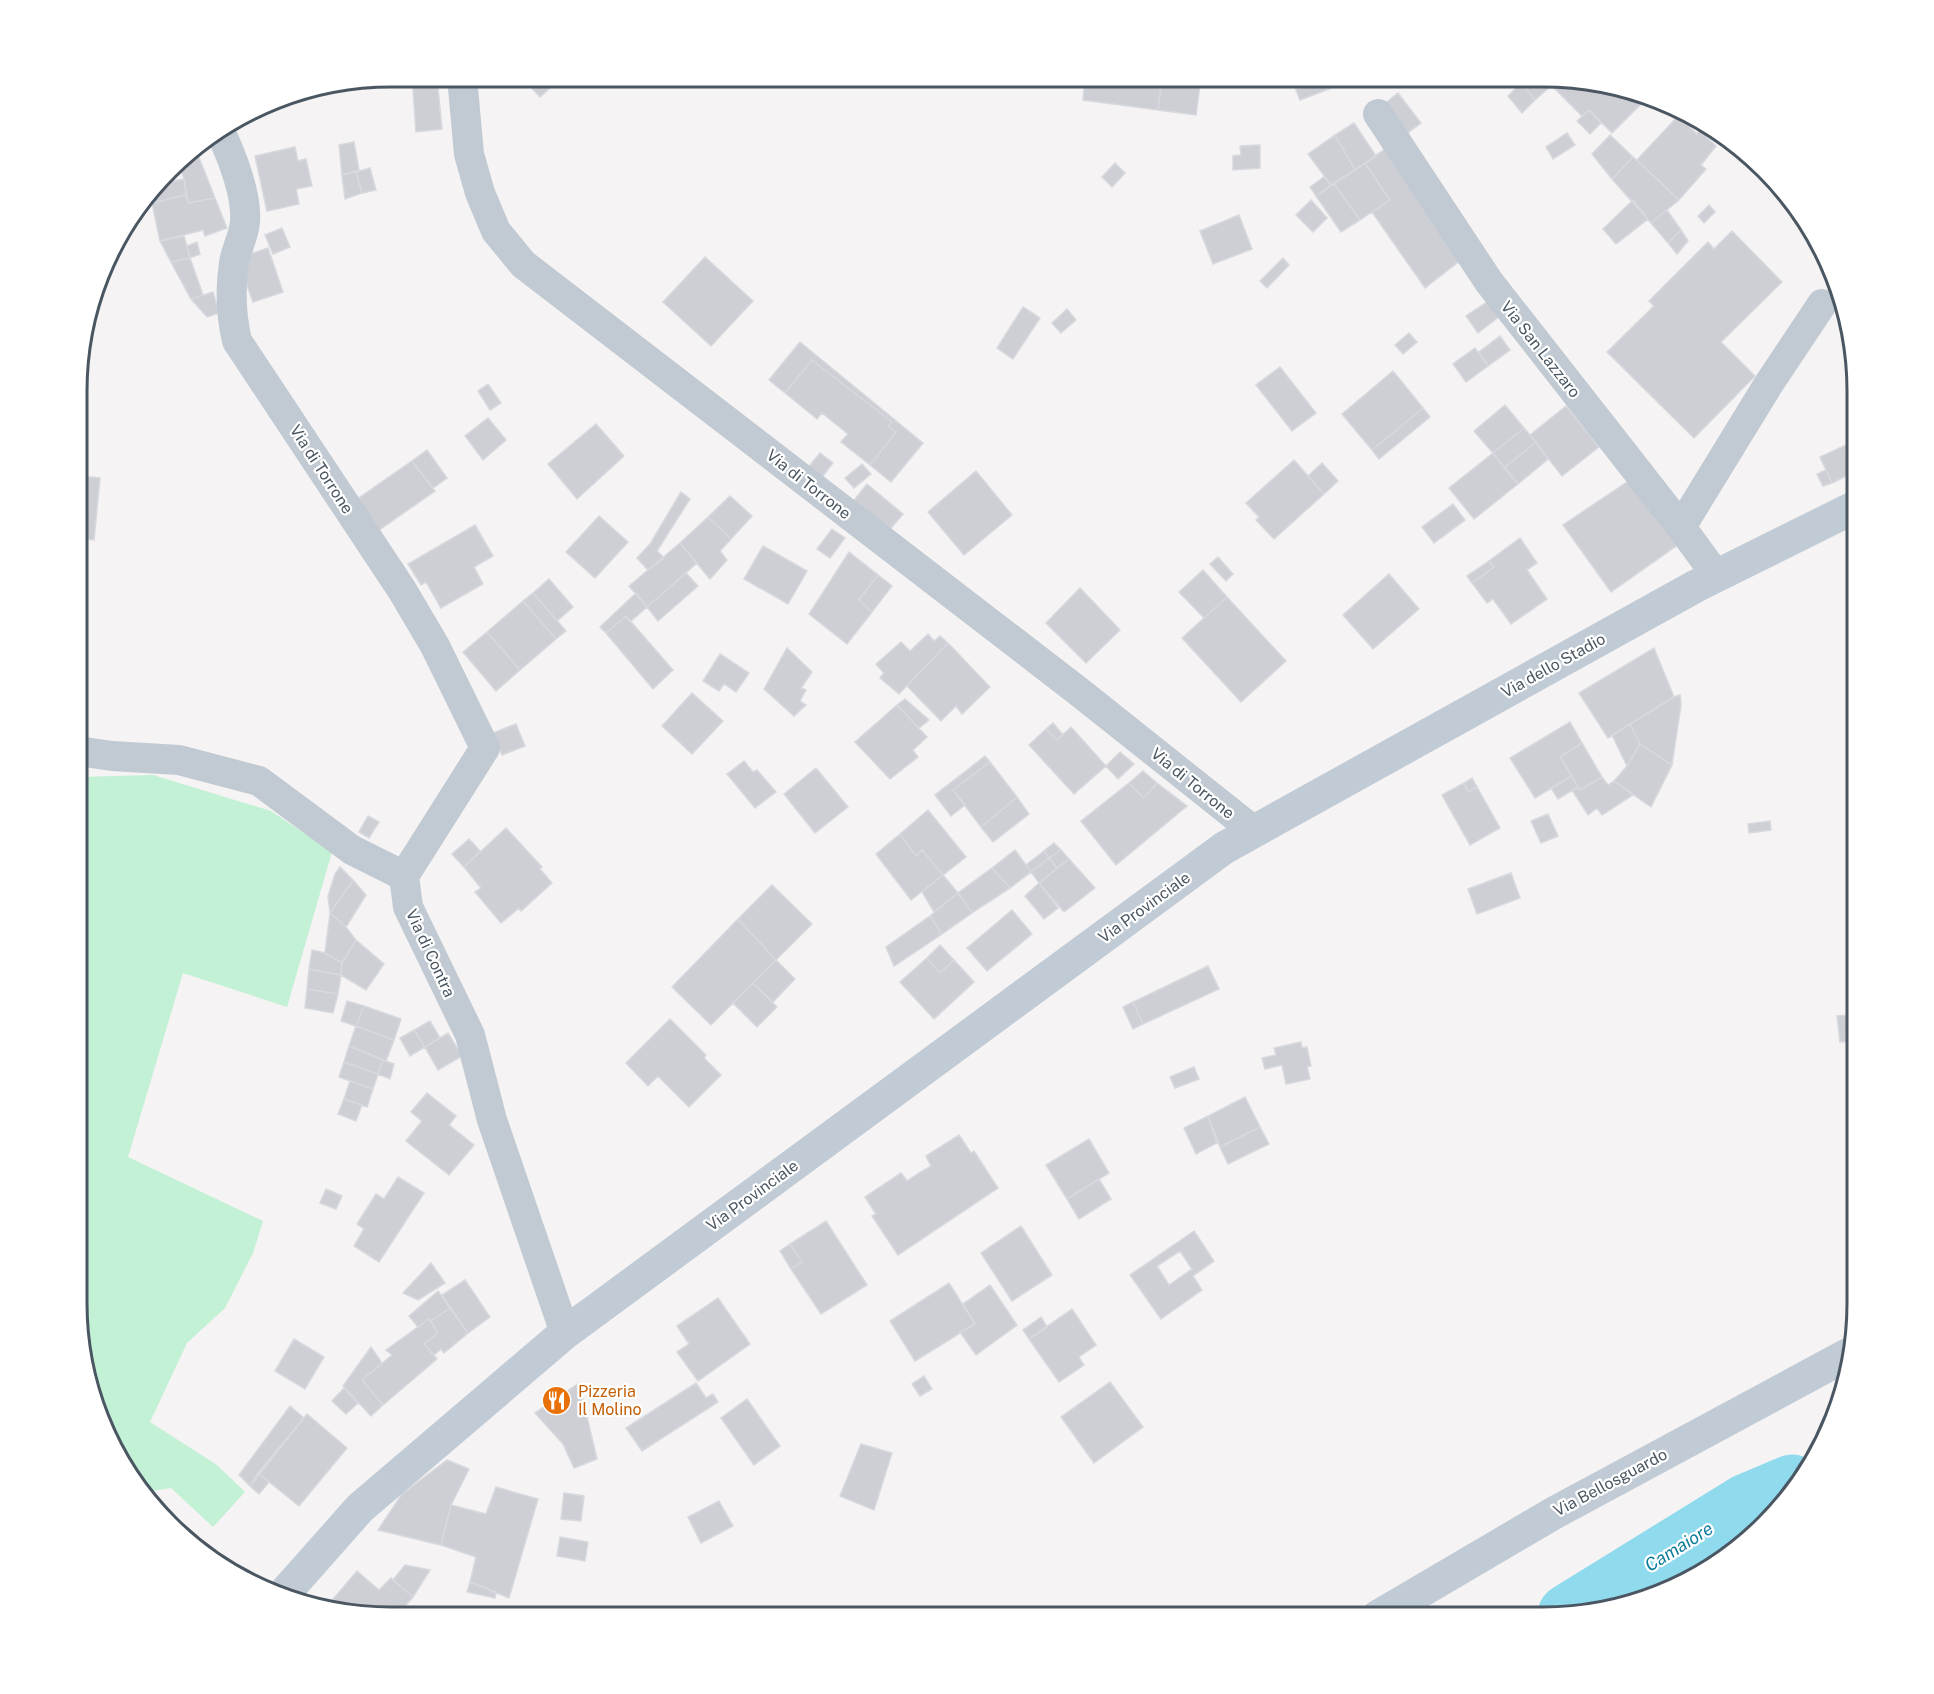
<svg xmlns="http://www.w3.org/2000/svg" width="1934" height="1694" viewBox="0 0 1934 1694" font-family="'Public Sans',sans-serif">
<rect width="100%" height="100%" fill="#f5f3f3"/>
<!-- green -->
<path fill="#c3f1d5" d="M 153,775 L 271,811 L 332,852 L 287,1007 L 183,973 L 128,1157 L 263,1221 L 253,1253 L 225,1308 L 187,1343 L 150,1422 L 217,1465 L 245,1492 L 213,1527 L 171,1488 L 146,1492 L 101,1424 L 77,1324 L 78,777 Z"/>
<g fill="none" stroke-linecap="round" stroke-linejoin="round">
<!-- river -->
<path stroke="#90daee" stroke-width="63" d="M 1569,1615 L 1747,1505 L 1792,1486"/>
</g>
<!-- building -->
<path fill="#cdcfd5" stroke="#d7d9de" stroke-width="1.5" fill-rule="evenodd" d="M 412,77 L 437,77 L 442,129 L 416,132 Z
M 521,77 L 562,77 L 540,97 Z
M 1085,77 L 1143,77 L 1162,80 L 1158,110 L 1083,100 Z
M 1162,77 L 1201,77 L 1196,115 L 1158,110 Z
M 1291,77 L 1344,77 L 1347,82 L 1300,100 Z
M 1551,77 L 1564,77 L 1645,100 L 1612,133 L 1589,110 L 1582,116 L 1547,81 Z
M 1551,77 L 1547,81 L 1551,86 L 1535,100 L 1521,83 L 1528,77 Z
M 1521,83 L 1535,100 L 1522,113 L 1508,96 Z
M 1398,93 L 1421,123 L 1405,135 L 1383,105 Z
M 1589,110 L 1601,123 L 1590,134 L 1577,121 Z
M 1678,116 L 1697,134 L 1699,130 L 1716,146 L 1701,165 L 1706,169 L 1679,200 L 1637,160 Z
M 1354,123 L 1376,156 L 1355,170 L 1335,135 Z
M 1567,133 L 1575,145 L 1553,159 L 1546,147 Z
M 1335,135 L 1355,170 L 1331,185 L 1308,154 Z
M 1610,135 L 1633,157 L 1612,179 L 1592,154 Z
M 354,142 L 359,170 L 342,175 L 339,145 Z
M 1260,145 L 1260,168 L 1233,170 L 1233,156 L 1241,155 L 1240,146 Z
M 295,147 L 298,161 L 306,159 L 312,186 L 296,189 L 299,204 L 267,211 L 255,156 Z
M 1388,147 L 1462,259 L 1425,288 L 1372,212 L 1390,200 L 1365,163 Z
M 196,150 L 215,198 L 188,203 L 184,179 L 178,161 L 184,154 Z
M 1633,157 L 1679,200 L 1651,223 L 1612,179 Z
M 1115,163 L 1125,173 L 1112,187 L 1102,177 Z
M 1365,163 L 1390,200 L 1360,220 L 1334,184 Z
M 370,168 L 376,190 L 362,193 L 356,172 Z
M 356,172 L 362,193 L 345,199 L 342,175 Z
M 1324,177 L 1331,185 L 1316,196 L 1310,187 Z
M 184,179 L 186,195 L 152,203 L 151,194 L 159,184 Z
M 1334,184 L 1360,220 L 1341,232 L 1316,196 Z
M 186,195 L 188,203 L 215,198 L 227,228 L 205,236 L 203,230 L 160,241 L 152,203 Z
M 1311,200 L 1327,218 L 1313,232 L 1296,215 Z
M 1633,200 L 1648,219 L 1616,244 L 1603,229 Z
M 1709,205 L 1715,212 L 1704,223 L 1698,216 Z
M 1667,210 L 1681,230 L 1668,243 L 1651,223 Z
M 1239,215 L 1252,249 L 1213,264 L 1200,231 Z
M 282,228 L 290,247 L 273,254 L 265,235 Z
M 1681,230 L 1688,241 L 1677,254 L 1668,243 Z
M 1732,231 L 1782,282 L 1721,342 L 1755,376 L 1694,438 L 1607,352 L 1654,306 L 1649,301 L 1708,242 L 1714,249 Z
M 184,236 L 190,258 L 171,262 L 160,241 Z
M 197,242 L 200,254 L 190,258 L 187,246 Z
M 268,248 L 283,292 L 253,302 L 244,277 L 241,257 Z
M 705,257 L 753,301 L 711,346 L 663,302 Z
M 190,258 L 203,295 L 191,299 L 171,262 Z
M 1283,258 L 1289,265 L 1267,288 L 1260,281 Z
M 213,292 L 219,313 L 207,317 L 191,299 Z
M 1490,300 L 1501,315 L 1478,333 L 1466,316 Z
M 1023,307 L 1040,318 L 1013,359 L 997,348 Z
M 1067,309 L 1076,320 L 1061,333 L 1052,323 Z
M 1409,333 L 1417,342 L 1403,354 L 1395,345 Z
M 1500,336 L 1510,350 L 1488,366 L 1479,352 Z
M 800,342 L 923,443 L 891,482 L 870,465 L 896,432 L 888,426 L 892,422 L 812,360 L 785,393 L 769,380 Z
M 1475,348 L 1488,366 L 1466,382 L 1453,364 Z
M 812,360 L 892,422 L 888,426 L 896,432 L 870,465 L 841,442 L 848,434 L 822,413 L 817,419 L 785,393 Z
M 1280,367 L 1316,413 L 1292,431 L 1256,385 Z
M 1393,371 L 1423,408 L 1372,450 L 1342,414 Z
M 488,384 L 501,403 L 490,410 L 478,391 Z
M 1505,405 L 1524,428 L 1493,453 L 1474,431 Z
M 1566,406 L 1599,447 L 1562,476 L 1530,435 Z
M 1423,408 L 1430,417 L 1379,459 L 1372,450 Z
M 488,418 L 506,440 L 483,460 L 465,436 Z
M 596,424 L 624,456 L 577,499 L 548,464 Z
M 1524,428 L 1536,442 L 1504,468 L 1493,453 Z
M 1536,442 L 1548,459 L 1518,484 L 1504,468 Z
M 1848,444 L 1857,464 L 1857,471 L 1832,483 L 1820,457 Z
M 427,450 L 447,478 L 433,488 L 412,461 Z
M 820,453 L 833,463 L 820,480 L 806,470 Z
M 1493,453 L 1518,484 L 1474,519 L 1449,488 Z
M 1294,460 L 1324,494 L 1274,539 L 1256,520 L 1259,517 L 1246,503 Z
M 412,461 L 435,491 L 375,533 L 353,502 Z
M 1322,463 L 1338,481 L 1324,494 L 1308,476 Z
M 862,464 L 871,474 L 854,488 L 845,478 Z
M 1826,470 L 1832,483 L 1823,486 L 1817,474 Z
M 976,471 L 1012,515 L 964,555 L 928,512 Z
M 79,476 L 100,478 L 94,540 L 79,538 Z
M 1630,480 L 1679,544 L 1611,592 L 1563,525 Z
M 867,484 L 903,514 L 886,534 L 851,504 Z
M 681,492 L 690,499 L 657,551 L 664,558 L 648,570 L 637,558 L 650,544 Z
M 730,496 L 752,516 L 731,539 L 708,517 Z
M 1453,504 L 1465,520 L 1434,543 L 1422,527 Z
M 599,516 L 628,542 L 595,578 L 566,552 Z
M 708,517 L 731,539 L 720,551 L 727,560 L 710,579 L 680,543 Z
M 475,525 L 493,556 L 474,567 L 483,584 L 441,608 L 426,582 L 421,585 L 408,564 Z
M 832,529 L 845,538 L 830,558 L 817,549 Z
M 1520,538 L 1537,563 L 1527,570 L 1547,599 L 1511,624 L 1493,599 L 1487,603 L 1472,583 L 1494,567 L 1489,561 Z
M 680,543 L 697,563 L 647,607 L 629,586 Z
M 763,546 L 807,571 L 788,604 L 744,579 Z
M 849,552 L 878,575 L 859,600 L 872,612 L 847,644 L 809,614 Z
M 1218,557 L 1233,574 L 1226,581 L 1210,564 Z
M 1489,561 L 1494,567 L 1472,583 L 1467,576 Z
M 1203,570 L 1227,597 L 1204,618 L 1179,592 Z
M 686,573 L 698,586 L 658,621 L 647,607 Z
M 1389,574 L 1419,609 L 1373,649 L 1343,615 Z
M 878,575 L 892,586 L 872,612 L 859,600 Z
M 549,579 L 573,607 L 557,621 L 533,593 Z
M 1080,588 L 1120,630 L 1086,663 L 1046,623 Z
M 533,593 L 566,631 L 556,639 L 523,601 Z
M 636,593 L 647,607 L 630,622 L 626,616 L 606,633 L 600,627 Z
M 1227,597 L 1286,661 L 1241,702 L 1182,638 Z
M 523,601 L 556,639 L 520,670 L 487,632 Z
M 626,616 L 673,670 L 653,689 L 606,633 Z
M 487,632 L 520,670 L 496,691 L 463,652 Z
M 928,634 L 934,641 L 940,636 L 948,643 L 899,694 L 880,678 L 884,673 L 876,664 L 901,642 L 910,651 Z
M 948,643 L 990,687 L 962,714 L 956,706 L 941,721 L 907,686 Z
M 787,648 L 812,672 L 801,688 L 806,690 L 800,701 L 806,705 L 794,716 L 764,689 Z
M 1654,648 L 1674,697 L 1608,738 L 1579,693 Z
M 720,654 L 749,673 L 736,692 L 724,684 L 719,691 L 703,681 Z
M 692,693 L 723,721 L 692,754 L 662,726 Z
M 1680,695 L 1681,705 L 1672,765 L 1640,744 L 1630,724 L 1674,697 Z
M 905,699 L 929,720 L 919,728 L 897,705 Z
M 897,705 L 927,737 L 913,750 L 918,757 L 890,779 L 855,742 Z
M 1570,722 L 1582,743 L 1560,757 L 1572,776 L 1535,798 L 1510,758 Z
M 1053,723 L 1063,735 L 1057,740 L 1046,729 Z
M 516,724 L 525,746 L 502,755 L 493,733 Z
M 1630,724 L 1640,744 L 1627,766 L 1612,735 Z
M 1071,727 L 1106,766 L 1074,794 L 1029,745 L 1046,729 L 1057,740 Z
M 1582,743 L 1602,777 L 1580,790 L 1560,757 Z
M 1640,744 L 1672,765 L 1651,807 L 1614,781 L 1627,766 Z
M 1120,752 L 1134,764 L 1118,779 L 1106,766 Z
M 985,756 L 990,762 L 953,790 L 965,805 L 951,816 L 935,795 Z
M 744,761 L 753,772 L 757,770 L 776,792 L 755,808 L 727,774 Z
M 990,762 L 1017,797 L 981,827 L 953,790 Z
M 816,768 L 848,807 L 815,833 L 784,794 Z
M 1143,771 L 1157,783 L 1144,798 L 1129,783 Z
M 1572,776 L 1578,787 L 1558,799 L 1551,788 Z
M 1602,777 L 1608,785 L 1614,781 L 1633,795 L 1602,815 L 1597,808 L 1588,815 L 1572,790 L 1578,787 L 1580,790 Z
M 1472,778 L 1477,787 L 1468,792 L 1464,783 Z
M 1129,783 L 1144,798 L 1157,783 L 1187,806 L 1116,865 L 1081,821 Z
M 1464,783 L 1468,792 L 1477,787 L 1500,828 L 1470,845 L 1442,795 Z
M 1017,797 L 1029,814 L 993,842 L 981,827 Z
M 928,810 L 966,857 L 943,875 L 922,850 L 916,856 L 900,834 Z
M 1548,814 L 1558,836 L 1541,843 L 1531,821 Z
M 368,816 L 379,822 L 369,838 L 359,832 Z
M 1770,821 L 1771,830 L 1749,833 L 1748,824 Z
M 506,828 L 542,867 L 540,869 L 552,883 L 521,911 L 519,908 L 501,923 L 475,892 L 481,888 L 464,867 Z
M 900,834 L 916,856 L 922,850 L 943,875 L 911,900 L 876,854 Z
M 469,839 L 480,851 L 464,867 L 452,854 Z
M 1054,843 L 1061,850 L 1049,858 L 1044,851 Z
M 1015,850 L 1031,872 L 1010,888 L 992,868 Z
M 1061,850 L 1069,859 L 1057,868 L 1049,858 Z
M 1044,851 L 1049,858 L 1031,872 L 1026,865 Z
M 1049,858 L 1057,868 L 1039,883 L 1031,872 Z
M 1069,859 L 1095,888 L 1064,912 L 1039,883 Z
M 340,867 L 353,880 L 330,913 L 328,896 L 335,874 Z
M 992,868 L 1010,888 L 972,913 L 958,893 Z
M 1511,873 L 1520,898 L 1477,914 L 1468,889 Z
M 943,875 L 958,893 L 934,912 L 922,892 Z
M 353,880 L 366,895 L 346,927 L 330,913 Z
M 1039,883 L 1058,908 L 1044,919 L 1025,896 Z
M 772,885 L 812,924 L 776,960 L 738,919 Z
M 958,893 L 972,913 L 942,934 L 930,916 Z
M 1012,910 L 1032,934 L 987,971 L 967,948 Z
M 330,913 L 346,927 L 356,940 L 342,963 L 325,953 Z
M 930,916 L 942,934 L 894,966 L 886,947 Z
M 738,919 L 776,960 L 711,1025 L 672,987 Z
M 356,940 L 384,964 L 366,990 L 341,975 L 342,963 Z
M 940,945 L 954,960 L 940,973 L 927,958 Z
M 312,950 L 325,953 L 342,963 L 341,975 L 309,969 Z
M 927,958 L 940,973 L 954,960 L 974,982 L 934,1019 L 900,982 Z
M 776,960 L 795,979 L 773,1002 L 753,983 Z
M 1208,966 L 1219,989 L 1143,1024 L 1133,1002 Z
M 309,969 L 341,975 L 338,994 L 307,989 Z
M 753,983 L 777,1007 L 757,1027 L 733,1003 Z
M 307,989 L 338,994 L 333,1013 L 305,1008 Z
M 1854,991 L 1857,991 L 1857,1041 L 1840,1042 L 1837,1016 L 1853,1015 Z
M 347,1001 L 364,1006 L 356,1026 L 341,1021 Z
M 1133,1002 L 1143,1024 L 1133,1029 L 1123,1007 Z
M 364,1006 L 401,1019 L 394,1040 L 356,1026 Z
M 670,1019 L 706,1055 L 704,1058 L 721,1075 L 689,1107 L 658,1076 L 648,1086 L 626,1063 Z
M 430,1021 L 440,1038 L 425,1047 L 414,1030 Z
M 356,1026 L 394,1040 L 386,1061 L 349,1046 Z
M 414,1030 L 425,1047 L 410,1056 L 400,1038 Z
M 448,1033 L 462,1056 L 438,1070 L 425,1047 Z
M 1301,1042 L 1302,1048 L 1307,1047 L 1311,1066 L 1307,1067 L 1310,1079 L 1286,1084 L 1282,1065 L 1265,1069 L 1262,1058 L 1276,1055 L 1274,1048 Z
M 349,1046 L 383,1060 L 378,1074 L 344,1062 Z
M 383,1060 L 394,1064 L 390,1079 L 378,1074 Z
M 344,1062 L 378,1074 L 373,1089 L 339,1077 Z
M 1194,1067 L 1199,1079 L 1175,1088 L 1170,1077 Z
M 350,1081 L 373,1089 L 367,1107 L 344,1099 Z
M 427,1093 L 456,1116 L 449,1125 L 474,1145 L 449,1175 L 406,1141 L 422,1121 L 411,1112 Z
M 1245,1097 L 1260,1127 L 1220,1147 L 1208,1116 Z
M 344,1099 L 362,1105 L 356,1121 L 338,1114 Z
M 1208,1116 L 1217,1143 L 1196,1154 L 1184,1128 Z
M 1260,1127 L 1269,1144 L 1228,1164 L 1220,1147 Z
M 959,1135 L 971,1153 L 974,1151 L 998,1188 L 898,1255 L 872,1216 L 876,1214 L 865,1197 L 901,1173 L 907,1181 L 919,1173 L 931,1166 L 926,1156 Z
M 1089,1139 L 1109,1173 L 1067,1199 L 1046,1165 Z
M 398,1177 L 424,1193 L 379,1262 L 354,1246 L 364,1229 L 357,1224 L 376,1194 L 384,1199 Z
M 1099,1179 L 1111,1199 L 1079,1219 L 1067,1199 Z
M 326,1189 L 342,1196 L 336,1209 L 320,1203 Z
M 826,1221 L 867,1285 L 821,1314 L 791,1269 L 802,1262 L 790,1244 Z
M 1021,1226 L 1052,1275 L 1012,1301 L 981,1253 Z
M 1194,1231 L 1214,1261 L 1193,1276 L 1202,1290 L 1161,1319 L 1130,1275 ZM 1180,1251 L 1192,1269 L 1169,1285 L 1157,1266 Z
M 790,1244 L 802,1262 L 791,1269 L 780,1251 Z
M 431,1263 L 445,1283 L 418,1300 L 403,1293 Z
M 465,1280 L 490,1317 L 468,1333 L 442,1295 Z
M 949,1283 L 975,1324 L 915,1361 L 890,1321 Z
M 990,1285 L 1017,1325 L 976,1355 L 960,1332 L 975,1324 L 963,1304 Z
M 438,1291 L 450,1308 L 431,1321 L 429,1319 L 418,1327 L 409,1316 Z
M 718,1298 L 750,1344 L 698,1381 L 677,1352 L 689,1344 L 677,1326 Z
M 450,1308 L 468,1333 L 444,1353 L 441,1349 L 434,1355 L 424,1344 L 438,1333 L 431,1321 Z
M 1072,1309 L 1096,1345 L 1079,1357 L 1084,1365 L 1059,1382 L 1029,1339 Z
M 1041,1317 L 1047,1327 L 1029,1339 L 1023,1330 Z
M 429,1319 L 438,1333 L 424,1344 L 437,1359 L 383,1405 L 362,1380 L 392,1355 L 386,1350 Z
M 294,1339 L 324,1357 L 305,1389 L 275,1371 Z
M 371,1347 L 382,1363 L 362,1380 L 383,1405 L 371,1416 L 343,1386 Z
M 924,1376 L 932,1389 L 920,1396 L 912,1384 Z
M 1110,1382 L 1143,1427 L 1094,1463 L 1061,1417 Z
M 579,1383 L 597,1459 L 574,1468 L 563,1444 L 535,1413 Z
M 696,1383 L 706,1398 L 713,1394 L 718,1402 L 642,1451 L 626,1428 Z
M 344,1388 L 358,1403 L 346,1414 L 332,1401 Z
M 747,1399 L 780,1446 L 754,1465 L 721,1418 Z
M 290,1406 L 304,1418 L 250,1486 L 239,1475 Z
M 307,1414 L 347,1448 L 299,1506 L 258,1473 Z
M 861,1444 L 892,1453 L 874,1510 L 840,1496 Z
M 447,1460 L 469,1469 L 451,1505 L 441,1545 L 378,1530 L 402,1494 Z
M 258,1473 L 269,1482 L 259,1494 L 250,1486 Z
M 496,1487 L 538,1499 L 509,1598 L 470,1582 L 476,1557 L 441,1545 L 451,1505 L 486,1514 Z
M 564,1493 L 584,1496 L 581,1521 L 561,1519 Z
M 719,1501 L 733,1526 L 701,1543 L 688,1517 Z
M 560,1537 L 588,1542 L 585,1561 L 557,1556 Z
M 405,1565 L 430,1570 L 413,1597 L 393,1580 Z
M 357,1571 L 379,1590 L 391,1578 L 413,1597 L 396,1617 L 328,1605 Z
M 470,1582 L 496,1592 L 495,1598 L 467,1592 Z
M 523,1610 L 548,1617 L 521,1617 Z
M 588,1611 L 608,1614 L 607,1617 L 587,1617 Z"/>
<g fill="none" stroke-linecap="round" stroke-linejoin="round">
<!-- street -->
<path stroke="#c1cad2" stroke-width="30" d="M 462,77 L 469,154 L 480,193 L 496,231 L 523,264 L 1078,691 L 1254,831
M 1378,114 L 1489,282 L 1681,527 L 1716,575
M 221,133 C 232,157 247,195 245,222 C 244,236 236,249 234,263 C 230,289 231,315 237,341 L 402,590 L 435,646 L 485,748 L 404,876
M 1681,527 L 1768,385 L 1822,304
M 78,751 L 112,756 L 179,760 L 259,781 L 352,850 L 404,876 L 408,907 L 470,1035 L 492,1120 L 565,1333"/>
<!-- secondary -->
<path stroke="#c1cbd6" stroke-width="33" d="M 282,1596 L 360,1508 L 565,1333 L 1224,848 L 1696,586 L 1857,506
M 1377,1617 L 1554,1513 L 1847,1355"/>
</g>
<!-- icons -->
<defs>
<symbol id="restaurant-disc" viewBox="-11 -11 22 22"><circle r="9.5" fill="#e8710a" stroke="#fff"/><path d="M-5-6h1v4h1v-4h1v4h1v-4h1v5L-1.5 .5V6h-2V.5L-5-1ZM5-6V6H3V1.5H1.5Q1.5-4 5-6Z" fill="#fff"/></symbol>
</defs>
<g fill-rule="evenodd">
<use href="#restaurant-disc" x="540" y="1384" width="33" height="33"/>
</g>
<g text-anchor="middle" stroke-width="4.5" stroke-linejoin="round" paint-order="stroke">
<!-- street labels -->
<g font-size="16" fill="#4a5661" stroke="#fff">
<text transform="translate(1541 349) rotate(52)" y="6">Via San Lazzaro</text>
<text transform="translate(322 469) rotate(57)" y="6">Via di Torrone</text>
<text transform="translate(809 484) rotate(38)" y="6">Via di Torrone</text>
<text transform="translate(1553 665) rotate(-29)" y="6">Via dello Stadio</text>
<text transform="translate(1193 783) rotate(39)" y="6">Via di Torrone</text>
<text transform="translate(1144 907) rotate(-36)" y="6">Via Provinciale</text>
<text transform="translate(431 953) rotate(65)" y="6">Via di Contra</text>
<text transform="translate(752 1195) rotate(-36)" y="6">Via Provinciale</text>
<text transform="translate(1610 1482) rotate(-28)" y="6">Via Bellosguardo</text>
</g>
<!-- food labels -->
<g font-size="16" fill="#c56008" stroke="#fff" text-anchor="start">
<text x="578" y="1397">Pizzeria<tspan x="578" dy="18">Il Molino</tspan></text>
</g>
<!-- water labels -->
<g font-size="18" font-style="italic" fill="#0c7c9b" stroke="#fff">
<text transform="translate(1679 1547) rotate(-32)" y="6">Camaiore</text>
</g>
</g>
<!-- crop -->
<path d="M0 0H1934V1694H0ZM391 87H1543A304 304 0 0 1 1847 391V1303A304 304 0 0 1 1543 1607H391A304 304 0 0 1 87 1303V391A304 304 0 0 1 391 87Z" fill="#fff" fill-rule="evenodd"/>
<path fill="none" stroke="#4a5661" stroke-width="3" d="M391 87H1543A304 304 0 0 1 1847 391V1303A304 304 0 0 1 1543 1607H391A304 304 0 0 1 87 1303V391A304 304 0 0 1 391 87Z"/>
</svg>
